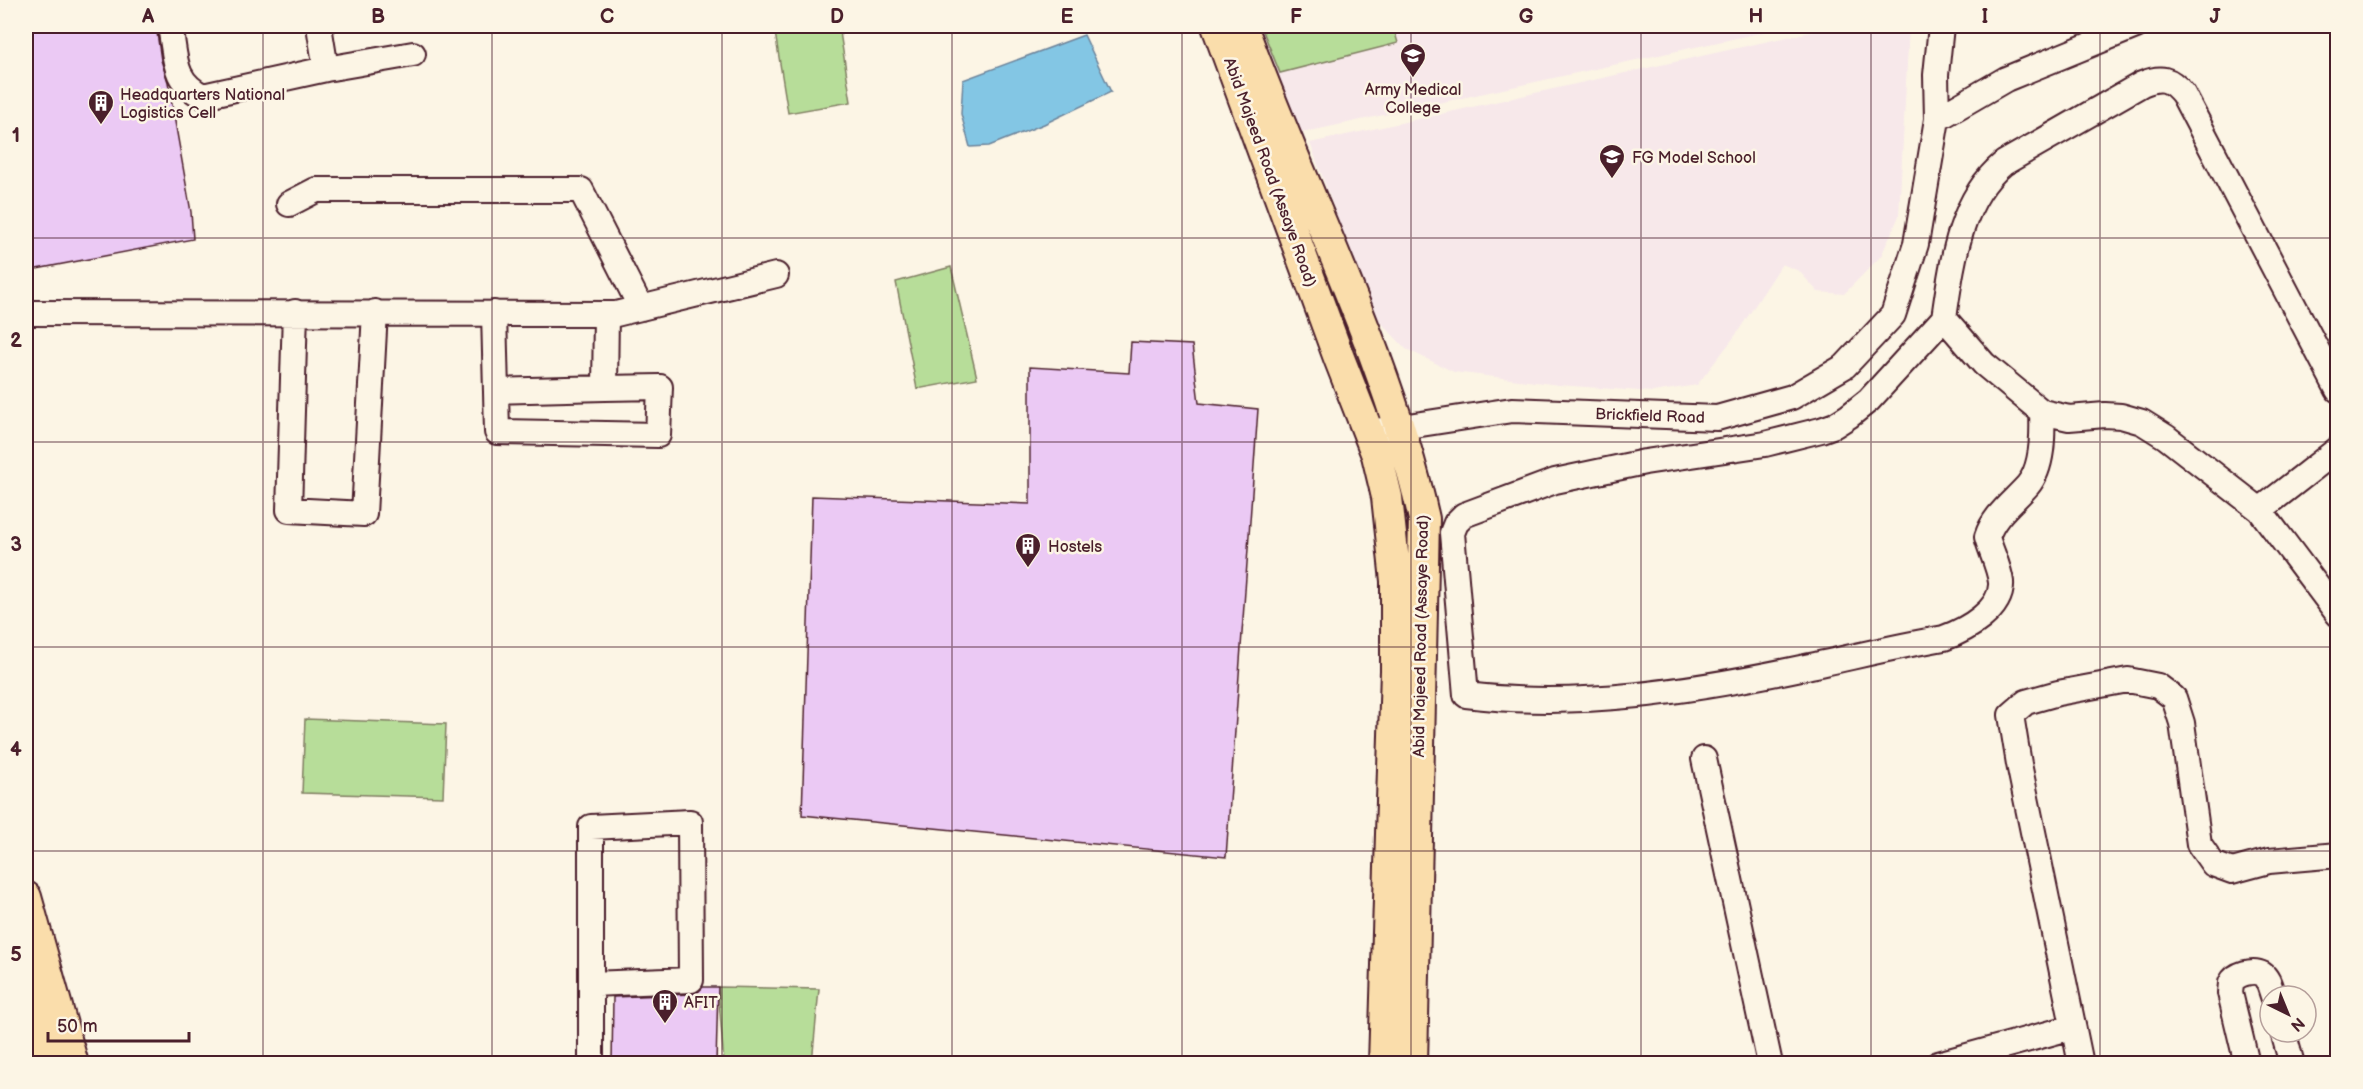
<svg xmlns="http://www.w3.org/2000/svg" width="2363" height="1089" viewBox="0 0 2363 1089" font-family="'Balsamiq Sans',sans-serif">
<rect width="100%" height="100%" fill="#fcf5e5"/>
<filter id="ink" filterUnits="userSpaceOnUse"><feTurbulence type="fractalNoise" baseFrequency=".0167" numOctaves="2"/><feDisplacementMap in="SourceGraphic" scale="12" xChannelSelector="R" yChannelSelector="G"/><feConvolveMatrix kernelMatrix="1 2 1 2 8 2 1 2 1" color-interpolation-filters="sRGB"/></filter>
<g filter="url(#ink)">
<!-- built -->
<path fill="#f7e8ea" d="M 1259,26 L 1792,26 L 1301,133 Z
M 1837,26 L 1909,26 L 1899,216 L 1881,256 L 1844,294 L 1818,292 L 1799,271 L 1782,264 L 1735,336 L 1697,385 L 1653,392 L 1559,385 L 1454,372 L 1406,349 L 1373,314 L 1310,143 Z"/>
<!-- green -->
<path fill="#b7dd99" stroke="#807e62" stroke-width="1.5" d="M 774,26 L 839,26 L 851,102 L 788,113 Z
M 1261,26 L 1393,26 L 1398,43 L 1280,73 Z
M 951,267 L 977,378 L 917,389 L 896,282 Z
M 305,719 L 446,724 L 443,797 L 302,793 Z
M 718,987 L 819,989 L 812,1063 L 724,1063 Z"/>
<!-- water -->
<path fill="#83c6e4" stroke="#6c839a" stroke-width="1.5" d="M 1084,35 L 1111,92 L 1044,124 L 989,146 L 970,147 L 961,114 L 963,80 Z"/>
<!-- building -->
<path fill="#ebc9f4" stroke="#4a1f2b" stroke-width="1.5" d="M 26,26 L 156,26 L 161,60 L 168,82 L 191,212 L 193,239 L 26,271 Z
M 1131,342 L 1192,345 L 1199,403 L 1258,409 L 1226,857 L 802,815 L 812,496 L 1030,504 L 1030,367 L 1129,373 Z
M 703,987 L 718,987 L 716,1064 L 612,1064 L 613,997 L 692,994 L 698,992 Z"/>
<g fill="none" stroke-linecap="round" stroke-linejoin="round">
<defs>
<path id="minor" d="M 170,26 C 176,57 172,81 203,96 L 326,69 L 413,54
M 319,26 L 326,69
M 1937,119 L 2006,79 L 2136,26
M 289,204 L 316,190 L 581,190 L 641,308
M 295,312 L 289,510 L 364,514 L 375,312
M 26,313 L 616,314 L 776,275
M 494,313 L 497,432 L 658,435 L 660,387 L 605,388 L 606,314
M 1944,318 C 1952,264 1959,200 2004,163 L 2142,84 C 2161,76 2170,78 2183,94 L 2338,390
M 496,391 L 605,388
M 2042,412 L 1984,364 L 1944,318 L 1869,400 L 1849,416 L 1835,425 L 1821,430 L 1765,444 L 1645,462 L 1555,481 L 1464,515 L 1456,523 L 1452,533 L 1466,695 C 1578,709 1692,691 1801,668 C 1849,658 1896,646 1944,638 C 1966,630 2003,610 2001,582 C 1999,566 1991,552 1987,537 C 1994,515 2013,502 2028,485 C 2043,467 2043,435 2042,412 L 2069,418 L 2105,415 L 2121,416 L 2142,422 L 2166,437 L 2260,510 L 2338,614
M 1382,430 L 1512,410 L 1717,418 L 1792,397 L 1845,366 L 1893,315 L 1916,244 L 1937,119 L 1936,75 L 1941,26
M 2260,510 L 2338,449
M 1704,759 L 1770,1064
M 2283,1032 L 2292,1064
M 591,1064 L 591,827 L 690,822 L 691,980 L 591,984
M 1938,1064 L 2073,1027
M 2081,1064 L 2019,764 L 2011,715 L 2026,702 L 2058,693 L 2128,680 L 2158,686 L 2174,698 L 2182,723 L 2199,844 L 2213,864 L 2232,871 L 2269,861 L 2338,855
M 2247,1064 L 2230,993 C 2230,992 2231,984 2231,983 C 2235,974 2253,969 2262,974 C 2269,979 2270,988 2273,996"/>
<path id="major" d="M 1217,26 L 1339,358 L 1377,455 L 1387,497 L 1396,581 L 1396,670 L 1384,1064
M 1242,26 C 1301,189 1387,351 1424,519 L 1412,1064
M 26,897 L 73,1064
M 26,1000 L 42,1064"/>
</defs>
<!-- minor casing -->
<use href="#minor" stroke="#4a1f2b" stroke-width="28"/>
<!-- major casing -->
<use href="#major" stroke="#4a1f2b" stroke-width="34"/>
<!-- minor -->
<use href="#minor" stroke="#fcf5e5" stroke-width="24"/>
<!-- major -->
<use href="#major" stroke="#faddab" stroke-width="30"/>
</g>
</g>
<!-- grid -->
<path fill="none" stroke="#4a1f2b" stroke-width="1.5" stroke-opacity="0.55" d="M 263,26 L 263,1064M 492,26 L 492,1064M 722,26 L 722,1064M 952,26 L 952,1064M 1182,26 L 1182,1064M 1411,26 L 1411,1064M 1641,26 L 1641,1064M 1871,26 L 1871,1064M 2100,26 L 2100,1064M 26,238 L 2338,238M 26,442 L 2338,442M 26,647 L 2338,647M 26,851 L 2338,851"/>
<!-- icons -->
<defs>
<symbol id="university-pin" viewBox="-11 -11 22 30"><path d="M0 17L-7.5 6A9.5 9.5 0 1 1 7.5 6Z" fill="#4a1f2b" stroke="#fcf5e5"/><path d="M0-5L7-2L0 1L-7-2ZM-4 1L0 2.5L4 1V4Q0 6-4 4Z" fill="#fff"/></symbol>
<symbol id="building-pin" viewBox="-11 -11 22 30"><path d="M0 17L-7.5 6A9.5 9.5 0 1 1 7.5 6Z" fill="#4a1f2b" stroke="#fcf5e5"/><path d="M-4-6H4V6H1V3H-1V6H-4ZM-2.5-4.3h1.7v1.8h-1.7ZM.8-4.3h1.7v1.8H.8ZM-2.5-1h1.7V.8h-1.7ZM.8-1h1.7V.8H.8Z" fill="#fff"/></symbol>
<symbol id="school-pin" viewBox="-11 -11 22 30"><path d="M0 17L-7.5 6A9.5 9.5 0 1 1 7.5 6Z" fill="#4a1f2b" stroke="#fcf5e5"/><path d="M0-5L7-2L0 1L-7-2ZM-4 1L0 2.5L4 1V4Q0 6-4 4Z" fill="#fff"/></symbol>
</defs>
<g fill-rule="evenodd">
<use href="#university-pin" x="1398" y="41" width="30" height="40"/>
<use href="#building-pin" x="86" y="88" width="30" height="40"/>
<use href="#school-pin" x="1597" y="142" width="30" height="40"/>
<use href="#building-pin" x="1013" y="531" width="30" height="40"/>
<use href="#building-pin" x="650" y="987" width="30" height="40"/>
</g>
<g text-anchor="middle" stroke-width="5" stroke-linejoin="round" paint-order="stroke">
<!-- poi labels -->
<g font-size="16" fill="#4a1f2b" stroke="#fcf5e5" text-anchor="start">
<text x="1413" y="95" text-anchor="middle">Army Medical<tspan x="1413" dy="18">College</tspan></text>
<text x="120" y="100">Headquarters National<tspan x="120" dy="18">Logistics Cell</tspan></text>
<text x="1632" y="163">FG Model School</text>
<text x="1048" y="552">Hostels</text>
<text x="684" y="1008">AFIT</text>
</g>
<!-- street labels -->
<g font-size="16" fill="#4a1f2b" stroke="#fcf5e5">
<text transform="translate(1271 172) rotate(70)" y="6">Abid Majeed Road (Assaye Road)</text>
<text transform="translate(1650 415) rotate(2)" y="6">Brickfield Road</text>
<text transform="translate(1420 636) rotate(-89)" y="6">Abid Majeed Road (Assaye Road)</text>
</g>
</g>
<!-- margin -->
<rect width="2363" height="1089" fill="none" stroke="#fcf5e5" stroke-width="66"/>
<!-- north arrow -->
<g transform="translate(2288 1014) rotate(137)"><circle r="28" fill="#fcf5e5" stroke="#b59f9b" stroke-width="1.5"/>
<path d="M0-4.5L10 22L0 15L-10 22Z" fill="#4a1f2b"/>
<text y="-9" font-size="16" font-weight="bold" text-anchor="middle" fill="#4a1f2b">N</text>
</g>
<!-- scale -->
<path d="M48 1032v9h141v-9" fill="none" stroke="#4a1f2b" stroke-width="3"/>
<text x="57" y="1032" font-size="18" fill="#4a1f2b" stroke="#fcf5e5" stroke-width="4.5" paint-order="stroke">50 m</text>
<rect x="33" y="33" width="2297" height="1023" fill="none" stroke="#4a1f2b" stroke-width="2"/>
<g font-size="20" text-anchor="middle" font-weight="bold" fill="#4a1f2b">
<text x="148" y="23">A</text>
<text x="378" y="23">B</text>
<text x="607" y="23">C</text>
<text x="837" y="23">D</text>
<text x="1067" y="23">E</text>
<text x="1296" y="23">F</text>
<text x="1526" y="23">G</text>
<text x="1756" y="23">H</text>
<text x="1985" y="23">I</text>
<text x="2215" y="23">J</text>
<text x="16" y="142">1</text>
<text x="16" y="347">2</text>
<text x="16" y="551">3</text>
<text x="16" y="756">4</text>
<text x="16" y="961">5</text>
</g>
</svg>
